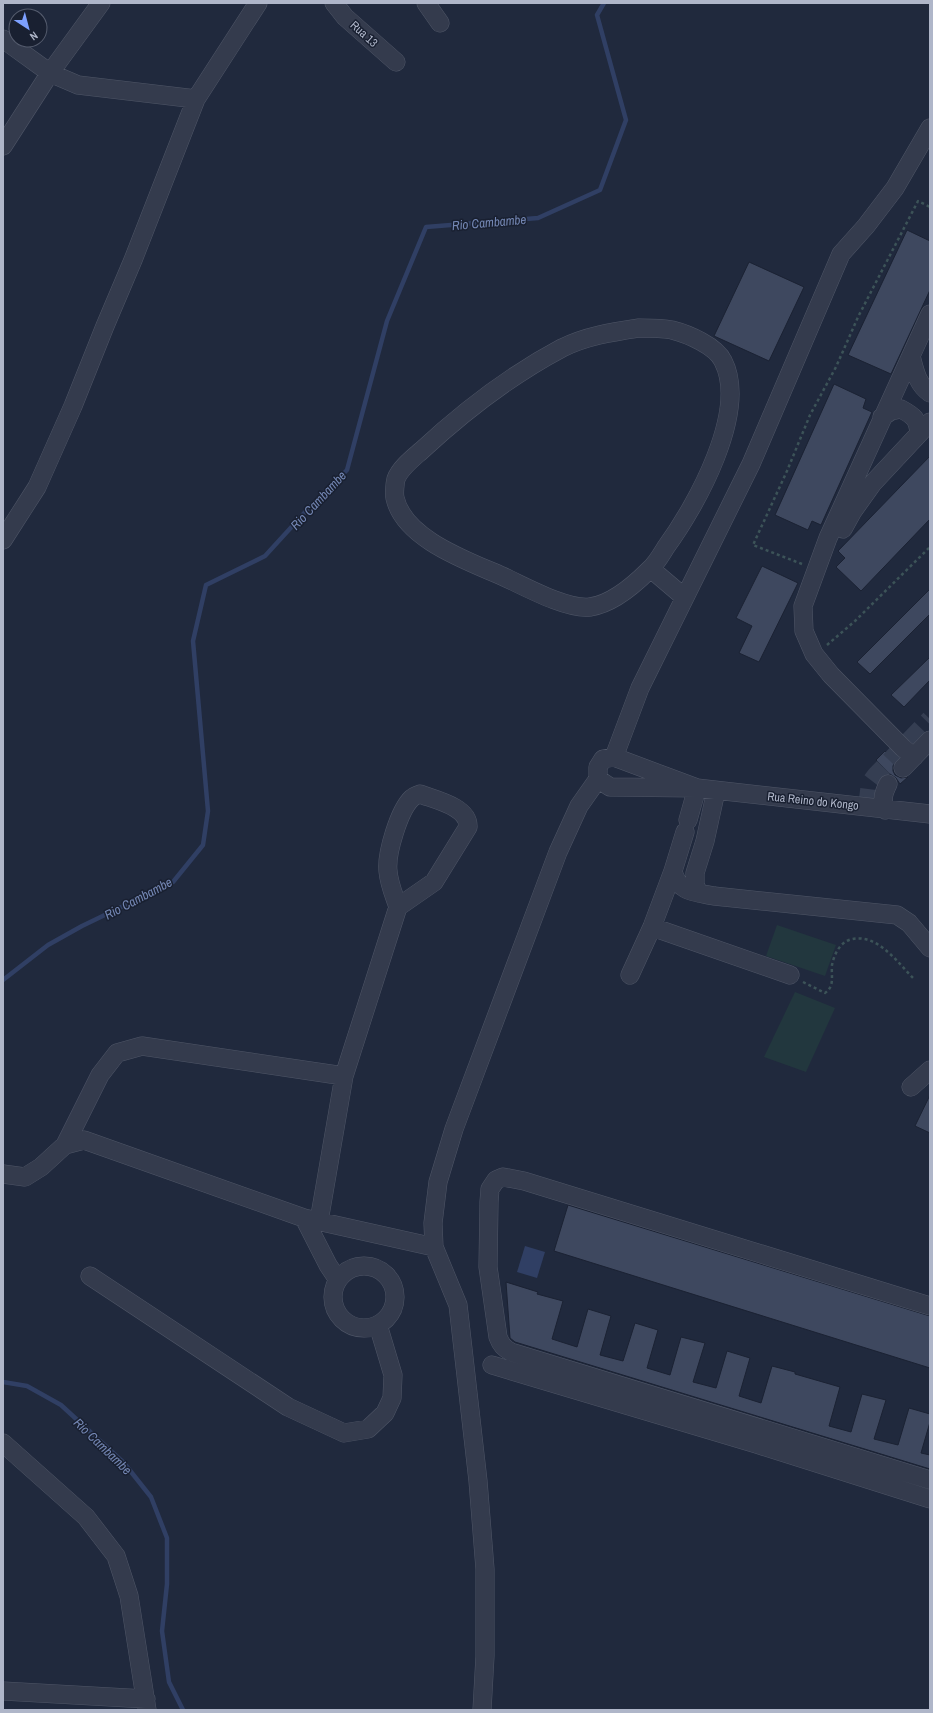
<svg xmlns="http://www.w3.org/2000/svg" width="933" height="1713" viewBox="0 0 933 1713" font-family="'Archivo Narrow',sans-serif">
<rect width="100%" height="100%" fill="#20293d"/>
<!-- green -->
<path fill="#22373e" d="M 777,925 L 836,945 L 825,976 L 766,956 Z
M 795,992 L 835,1008 L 806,1072 L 764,1057 Z"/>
<!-- water -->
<path fill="#303f64" d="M 525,1246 L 545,1252 L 537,1278 L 517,1272 Z"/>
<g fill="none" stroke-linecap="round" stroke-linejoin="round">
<!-- stream -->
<path stroke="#303f64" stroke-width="4.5" d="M 3,980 L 48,945 L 82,926 L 173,882 L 203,845 L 208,811 L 193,641 L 206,585 L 265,556 L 307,510 L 347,470 L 387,321 L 426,227 L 538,218 L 600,190 L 626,120 L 597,15 L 604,3
M 3,1382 L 27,1386 L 61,1405 L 124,1463 L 151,1497 L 167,1538 L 167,1584 L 162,1631 L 169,1682 L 183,1710"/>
</g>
<!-- building -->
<path fill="#3e485f" stroke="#1b2233" d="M 907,230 L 930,241 L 930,290 L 891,374 L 848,355 Z
M 749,262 L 804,287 L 769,361 L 714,336 Z
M 834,384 L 866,399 L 863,408 L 872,412 L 821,525 L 812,521 L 808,530 L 775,515 Z
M 930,456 L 930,519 L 861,591 L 836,567 L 845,558 L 838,551 Z
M 762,566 L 798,583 L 759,662 L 739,653 L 752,626 L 736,618 Z
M 930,589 L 930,614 L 870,674 L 857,662 Z
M 930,657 L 930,680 L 904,707 L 891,695 Z
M 885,751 L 896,760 L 893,766 L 893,771 L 895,775 L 901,778 L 908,777 L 900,784 L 896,778 L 890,774 L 876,760 Z
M 930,1095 L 930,1133 L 915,1126 Z
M 568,1205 L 930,1316 L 930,1368 L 554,1251 Z
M 506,1282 L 538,1292 L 537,1294 L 563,1301 L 552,1339 L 577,1347 L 588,1309 L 611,1316 L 600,1355 L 623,1361 L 635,1323 L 658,1330 L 647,1368 L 670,1375 L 681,1337 L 705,1343 L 693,1382 L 716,1388 L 727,1351 L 750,1358 L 739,1396 L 761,1403 L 772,1366 L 795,1372 L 795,1374 L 840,1387 L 829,1426 L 851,1432 L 862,1394 L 886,1400 L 874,1439 L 898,1445 L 909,1408 L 930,1414 L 930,1422 L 921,1453 L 930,1455 L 930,1469 L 515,1342 L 510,1338 Z"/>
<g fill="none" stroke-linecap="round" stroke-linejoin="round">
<!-- minor-tunnel -->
<path stroke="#353e52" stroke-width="18" stroke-dasharray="18 9" stroke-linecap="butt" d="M 867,807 L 870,783 L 876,775 L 930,719"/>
<defs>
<path id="minor" d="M 334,3 L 345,17 L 396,62
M 426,3 L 440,23
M 3,39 L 50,73 L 78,85 L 196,99
M 3,146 L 50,73 L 101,3
M 639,328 C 649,328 662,328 672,330 C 688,334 716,346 723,361 C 749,411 696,506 666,547 C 661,555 656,564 649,570 C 633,586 612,604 590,607 C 567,610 524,586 502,576 C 468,561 404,539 395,498 C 394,493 395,483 396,479 C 400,468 413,458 421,451 C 463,412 511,375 562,348 C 586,336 612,332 639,328 Z
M 911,356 C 915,371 917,384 930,393
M 882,417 L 891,411 L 901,409 C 914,416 918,419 919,434
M 843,529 L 853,511 L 873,483 L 930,422
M 3,540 L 37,487 L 73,406 L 105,326 L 133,260 L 196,99 L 258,3
M 651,569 L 684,597
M 614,757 L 640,688 L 751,464 L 841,254 L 866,226 L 895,188 L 930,128
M 914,757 L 903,748 L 831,675 L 814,654 L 804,631 L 803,606 L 828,538 L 930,314
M 903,768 L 930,740
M 697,788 L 614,757 L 603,759 L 598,767 L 598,779 L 610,787 L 697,788 L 930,814
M 885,810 C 882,799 883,794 888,784
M 688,820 L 697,788
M 673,871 C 678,893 696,892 714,896 L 897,915 L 909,923 L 930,948
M 699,893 L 695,885 L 695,873 L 705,841 L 716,791
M 652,927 L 790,975
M 630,975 L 652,927 L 673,871 L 685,832
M 911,1087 L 930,1070
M 65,1145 L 100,1075 L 117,1053 L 142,1046 L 344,1076
M 3,1174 L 25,1177 L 41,1167 L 65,1145 L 84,1140 L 304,1218 L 434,1247
M 304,1218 L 328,1265 L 338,1280
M 319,1221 L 344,1076 L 398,907 C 394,895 389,884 388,871 C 386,854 399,810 412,798 C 414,796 418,795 420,794 C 436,800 469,807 468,827 L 434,882 L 398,907
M333 1297a31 31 0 1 1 62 0a31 31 0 1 1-62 0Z
M 90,1276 L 288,1407 L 344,1433 L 368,1429 L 385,1413 L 392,1398 L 393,1375 L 378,1325
M 930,1306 L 524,1181 L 503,1177 L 496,1180 L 490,1189 L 489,1202 L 488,1267 L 498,1337 C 501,1345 504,1348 511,1352 L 930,1480
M 492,1365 L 756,1444 L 930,1499
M 3,1443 L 86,1517 L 116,1556 L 129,1596 L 147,1710
M 3,1691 L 146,1699
M 482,1710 L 485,1656 L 485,1569 L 478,1481 L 458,1305 L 434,1247 L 433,1223 L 438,1182 L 454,1129 L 558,852 L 579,806 L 598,779"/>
</defs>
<!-- minor casing -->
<use href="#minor" stroke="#4f5667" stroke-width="19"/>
<!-- path -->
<path stroke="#3c5358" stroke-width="2.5" stroke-dasharray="3 3" stroke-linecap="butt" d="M 802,564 L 753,545 L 787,471 L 810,415 L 836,367 L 858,317 L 918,201 L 930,207
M 827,645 L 855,621 L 930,547
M 803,982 L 825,993 C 835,986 831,976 832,965 C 834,955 839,944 849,940 C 876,931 897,962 914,979"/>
<!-- minor -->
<use href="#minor" stroke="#343b4d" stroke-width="18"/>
</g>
<g text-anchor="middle" stroke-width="3" stroke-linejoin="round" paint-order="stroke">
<!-- street labels -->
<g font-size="12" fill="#afb6c9" stroke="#192031">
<text transform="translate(364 34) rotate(42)" y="4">Rua 13</text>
<text transform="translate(813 801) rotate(6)" y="4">Rua Reino do Kongo</text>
</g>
<!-- water labels -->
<g font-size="13" font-style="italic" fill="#7487b4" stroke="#192031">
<text transform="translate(489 222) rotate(-5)" y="5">Rio Cambambe</text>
<text transform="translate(318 500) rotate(-47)" y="5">Rio Cambambe</text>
<text transform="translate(138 898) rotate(-28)" y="5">Rio Cambambe</text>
<text transform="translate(103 1446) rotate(44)" y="5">Rio Cambambe</text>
</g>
</g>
<!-- border -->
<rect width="933" height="1713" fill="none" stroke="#afb6c9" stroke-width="8"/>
<!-- north arrow -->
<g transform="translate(28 28) rotate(144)"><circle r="19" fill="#192031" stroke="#555c6e"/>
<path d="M0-3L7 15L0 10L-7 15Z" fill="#7da0ff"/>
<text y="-6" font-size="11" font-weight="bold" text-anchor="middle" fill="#afb6c9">N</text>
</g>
</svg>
